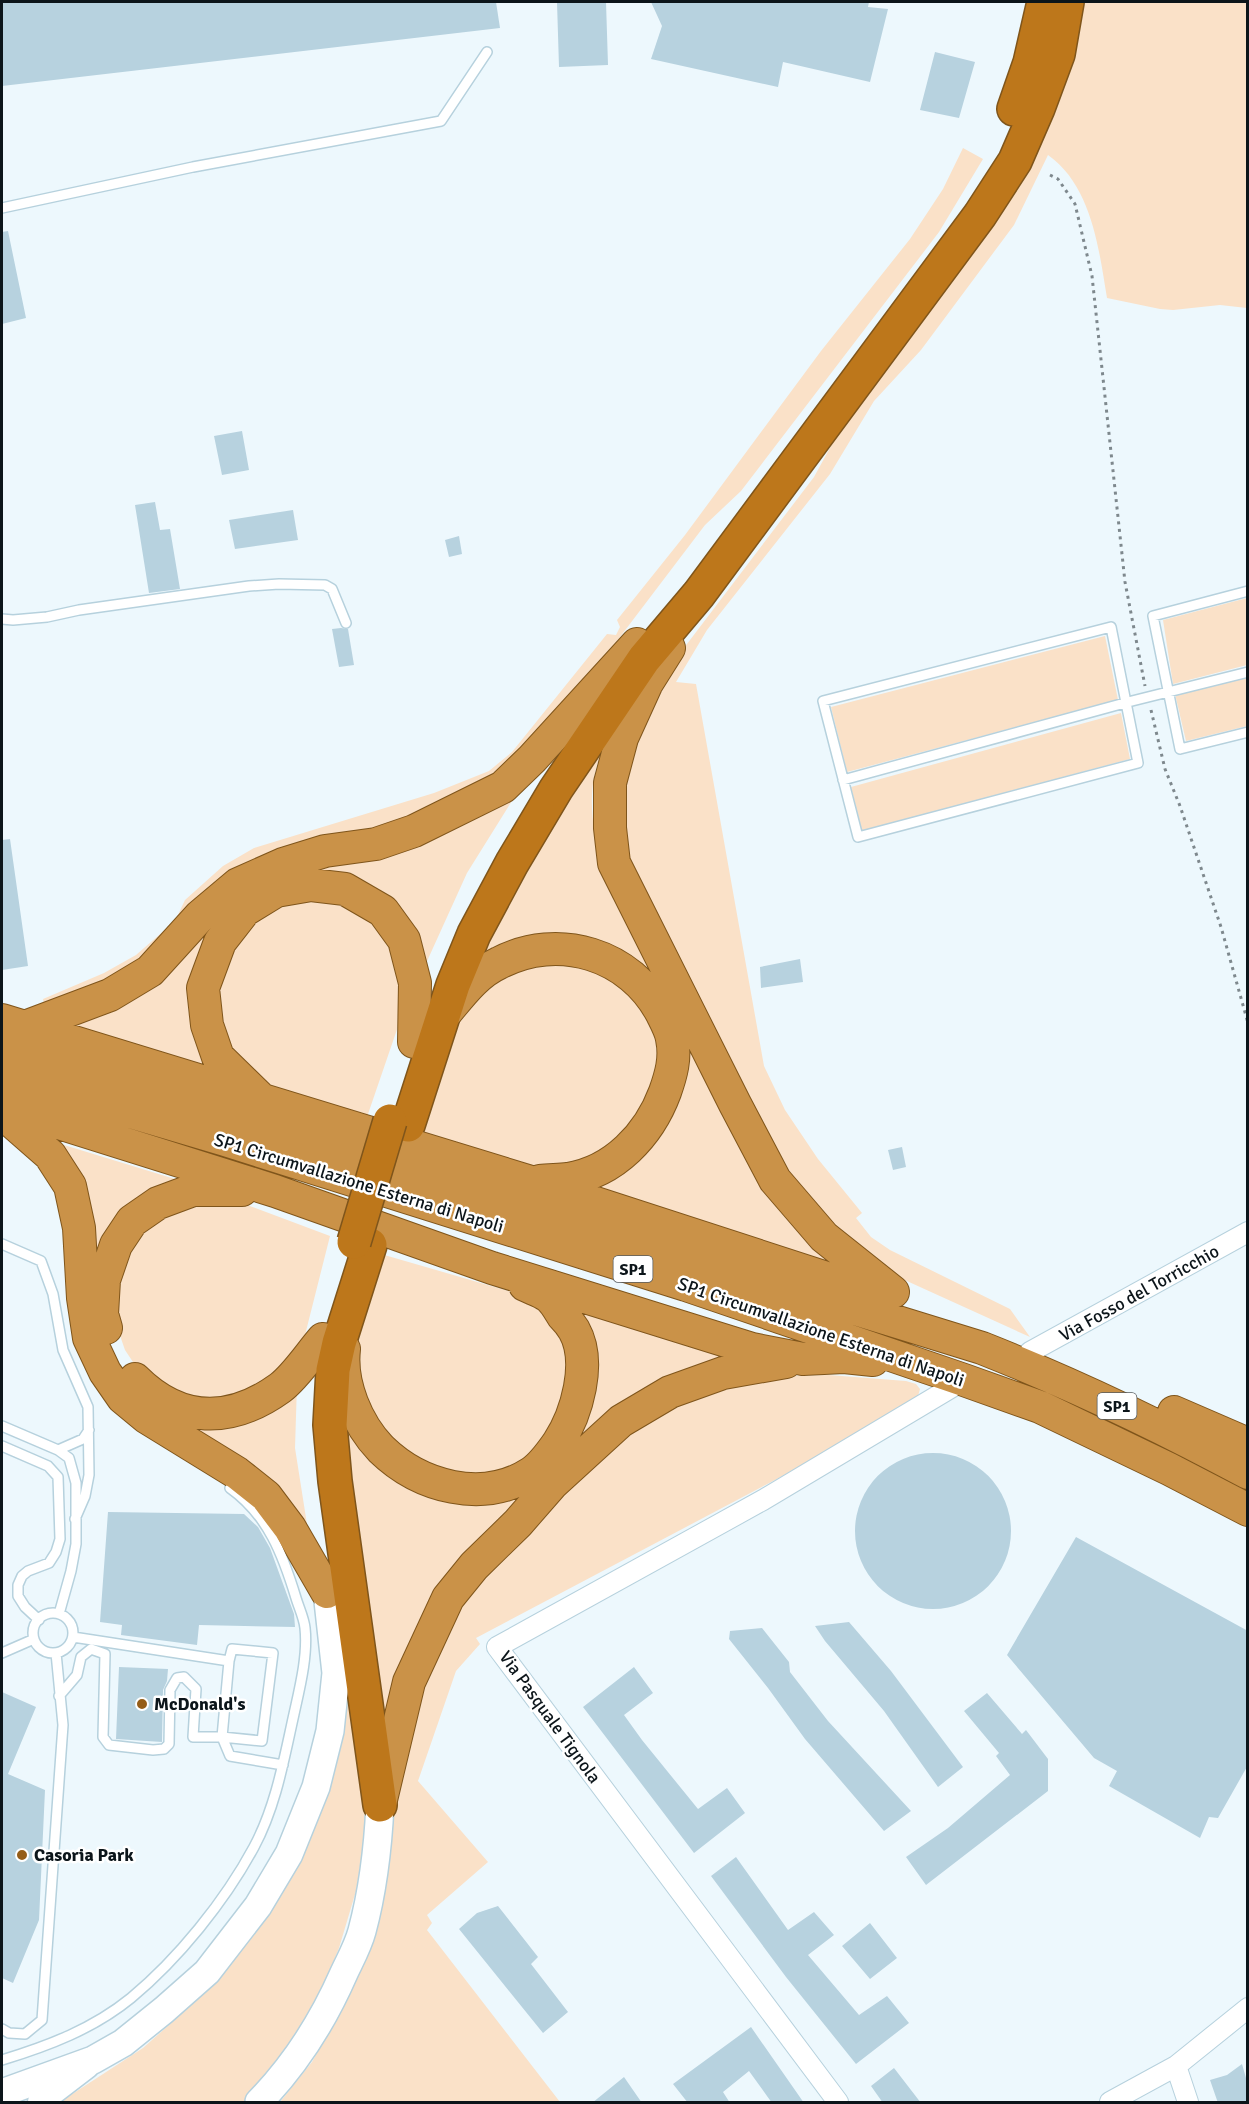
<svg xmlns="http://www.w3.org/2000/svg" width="1249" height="2104" viewBox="0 0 1249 2104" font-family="Signika,sans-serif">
<rect width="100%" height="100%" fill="#edf8fd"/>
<!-- green -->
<path fill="#fae1c8" d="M 1077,2 L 1247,2 L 1247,308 L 1220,305 L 1173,310 L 1160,309 L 1107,298 C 1099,250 1092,186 1048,155 L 1014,225 L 921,350 L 874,401 L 830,474 L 707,630 L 676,682 L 696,684 L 764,1066 L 785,1110 L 818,1159 L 862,1213 L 856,1218 L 871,1237 L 890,1250 L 1010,1309 L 1030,1337 L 887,1272 L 806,1210 L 620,858 L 615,783 L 655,686 L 814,477 L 854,404 L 989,226 Z
M 963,148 L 983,159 L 939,232 L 741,491 L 705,525 L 541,741 L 450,808 L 294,856 L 128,975 L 45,1009 L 43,999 L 104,973 L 136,955 L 175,921 L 185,900 L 223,866 L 254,848 L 434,793 L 489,771 L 512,752 L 607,634 L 616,635 L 620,627 L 617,620 L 685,535 L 821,351 L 910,239 L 943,189 Z
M 1247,598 L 1247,665 L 1173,684 L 1163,620 Z
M 1105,636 L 1118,700 L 847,772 L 831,707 Z
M 1247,677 L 1247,726 L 1186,741 L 1175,694 Z
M 1121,713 L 1130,759 L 862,831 L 851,787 Z
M 610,729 C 605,744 598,758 595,773 C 588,801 594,834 600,861 L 844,1269 L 589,1190 L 619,1175 L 640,1160 L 652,1146 L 665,1125 L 680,1070 L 632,967 L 477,960 L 509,888 Z
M 515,796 L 467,873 L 423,970 L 332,881 L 209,933 C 193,961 182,996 192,1028 C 197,1044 207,1060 215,1075 L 62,1030 L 233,900 Z
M 335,900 L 375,923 L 394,948 L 404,1009 L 367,1117 L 273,1092 L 224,1050 L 213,962 L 274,901 Z
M 555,955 L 625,985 L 650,1023 L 655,1037 L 659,1068 L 653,1098 L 614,1152 L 549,1174 L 412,1133 L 471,987 Z
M 51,1141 L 175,1179 L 180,1185 L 97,1279 Z
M 193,1202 L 239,1202 L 330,1236 L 303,1343 L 277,1380 L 207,1404 L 141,1374 L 125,1350 L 116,1324 L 115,1296 L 135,1234 L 151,1220 Z
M 374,1252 L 519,1294 L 560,1325 L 573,1375 L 546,1447 L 504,1471 L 455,1476 L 394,1452 L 348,1363 Z
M 576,1310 L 738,1357 L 703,1373 L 503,1521 L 385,1754 L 343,1415 L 424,1491 L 562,1455 Z
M 829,1375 L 906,1381 L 916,1384 L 920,1389 L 918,1396 L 910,1404 L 775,1480 L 476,1638 L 480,1644 L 456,1671 L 418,1781 L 488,1862 L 427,1915 L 432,1923 L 427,1930 L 560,2102 L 280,2102 L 312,2062 L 340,2011 L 409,1713 L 461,1595 L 593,1463 L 640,1427 L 679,1402 L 728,1384 L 778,1376 Z
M 297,1384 L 295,1448 L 309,1537 L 164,1413 Z
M 348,1661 L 365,1794 L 366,1830 L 356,1891 L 339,1948 L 320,1995 L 276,2066 L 245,2102 L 60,2102 L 143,2048 L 188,2008 L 220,1977 L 272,1907 Z"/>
<!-- building -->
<path fill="#b7d2df" d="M 2,2 L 496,2 L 500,28 L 2,86 Z
M 557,2 L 606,2 L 608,65 L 559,67 Z
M 651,2 L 869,2 L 868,7 L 888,9 L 870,82 L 783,62 L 778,87 L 651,59 L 662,26 Z
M 935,52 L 975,62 L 959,118 L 920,110 Z
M 8,231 L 26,318 L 2,324 L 2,232 Z
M 242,431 L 249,470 L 222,475 L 214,436 Z
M 155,502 L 160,530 L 170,529 L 180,589 L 149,593 L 135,505 Z
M 293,510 L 298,540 L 235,549 L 229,520 Z
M 459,536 L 462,554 L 449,557 L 445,540 Z
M 341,628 L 348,629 L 354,665 L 339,667 L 332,629 Z
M 10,839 L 28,966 L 2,970 L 2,840 Z
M 800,959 L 803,982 L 761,988 L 760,967 Z
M 902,1147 L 906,1167 L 893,1170 L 888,1150 Z
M855 1531a78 78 0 1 1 156 0a78 78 0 1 1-156 0Z
M 108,1512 L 244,1514 L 258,1527 L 270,1548 L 294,1614 L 295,1627 L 199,1625 L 197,1645 L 121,1635 L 122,1625 L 100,1622 Z
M 1076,1537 L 1248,1631 L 1248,1765 L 1218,1818 L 1209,1817 L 1200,1838 L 1109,1786 L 1117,1771 L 1094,1758 L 1007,1655 Z
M 849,1622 L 891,1671 L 963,1767 L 938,1787 L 884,1711 L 825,1641 L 815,1626 Z
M 762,1628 L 789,1662 L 790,1672 L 828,1721 L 911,1811 L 884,1831 L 805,1739 L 768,1688 L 729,1639 L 730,1631 Z
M 119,1667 L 168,1669 L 167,1681 L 163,1690 L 162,1742 L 116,1739 Z
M 634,1667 L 653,1693 L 624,1715 L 642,1740 L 698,1809 L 727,1788 L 745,1813 L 694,1853 L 583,1707 Z
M 2,1692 L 36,1707 L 8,1774 L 45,1790 L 39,1920 L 13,1983 L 2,1978 Z
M 987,1693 L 1022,1734 L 1026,1730 L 1048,1759 L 1048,1791 L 926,1885 L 906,1857 L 948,1828 L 1010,1775 L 996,1756 L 999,1753 L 964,1711 Z
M 736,1857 L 788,1930 L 814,1912 L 834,1935 L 808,1955 L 859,2015 L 887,1996 L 909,2023 L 856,2064 L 786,1977 L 711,1876 Z
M 498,1906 L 538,1957 L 531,1964 L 568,2012 L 543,2033 L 459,1929 L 477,1913 Z
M 870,1923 L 897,1958 L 870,1979 L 842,1946 Z
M 751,2027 L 804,2103 L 772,2103 L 749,2071 L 723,2092 L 730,2103 L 688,2103 L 673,2084 Z
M 1242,2064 L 1248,2085 L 1248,2103 L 1218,2103 L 1210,2080 L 1227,2075 Z
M 894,2068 L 921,2103 L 883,2103 L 871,2086 Z
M 624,2077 L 642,2103 L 592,2103 Z"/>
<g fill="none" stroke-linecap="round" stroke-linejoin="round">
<defs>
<path id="service" d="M 2,208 L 193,167 L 441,121 L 487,52
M 1248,591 L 1153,616 L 1180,749 L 1248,732
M 2,619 L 13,620 L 47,617 L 79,610 L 249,586 L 279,584 L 325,585 L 332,589 L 346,623
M 1111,627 L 1138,763 L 858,837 L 823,701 Z
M 843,780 L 1132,701 L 1248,672
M 2,1244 L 41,1261 L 53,1294 L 63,1350 L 88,1407 L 89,1475 L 85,1496 L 75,1519
M 2,1426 L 58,1450 L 69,1458 L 76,1483 L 76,1544 L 71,1571 L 59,1614
M 2,1446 L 48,1466 L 58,1477 L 60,1539 L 56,1552 L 49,1563 L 28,1571 L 22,1576 L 18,1585 L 18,1596 L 25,1607 L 39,1620
M 58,1450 L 83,1439 L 89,1430
M33 1633a20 20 0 1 1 40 0a20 20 0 1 1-40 0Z
M 73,1637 L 229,1661 L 232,1649 L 273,1653 L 262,1741 L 222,1737 L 229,1661
M 2,1653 L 34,1639
M 59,1696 L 77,1675 L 81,1657 L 91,1649 L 105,1654 L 103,1737 L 109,1745 L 153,1750 L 164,1749 L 169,1744 L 170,1690 L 177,1678 L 184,1677 L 196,1689 L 193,1737 L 222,1737 L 230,1756 L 283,1765
M 2,2029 L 9,2033 L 25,2034 L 42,2020 L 63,1725 L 56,1653
M 2,2060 C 48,2046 93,2029 131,1998 C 178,1959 225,1901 254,1847 C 276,1806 284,1759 294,1714 C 300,1687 308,1655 305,1628 C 304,1618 299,1608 296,1598 C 283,1555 268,1515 230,1488"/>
<path id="minor" d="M 1030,1352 L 1248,1232
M 1176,2066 L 1188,2102
M 838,2102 L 497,1647 L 763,1500 L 964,1380
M 1110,2102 L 1176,2066 L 1248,2008"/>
<path id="tertiary" d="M 40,2102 L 87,2066"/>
<path id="secondary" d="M 2,2093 L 93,2060 L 123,2043 L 164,2010 L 207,1972 L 258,1906 L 289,1854 L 316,1787 L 330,1731 L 336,1673 L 327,1592
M 259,2102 C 295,2065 323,2021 344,1973 C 350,1960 358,1946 362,1931 C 373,1890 378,1847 380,1805"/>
<path id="trunk" d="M 669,648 L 647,683 L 622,738 L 610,783 L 610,828 L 614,863 L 735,1104 L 775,1180 L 824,1237 L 893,1292
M 443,1016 C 460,996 475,974 499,963 C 558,932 631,954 662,1014 C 666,1022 671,1031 672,1039 C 676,1058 671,1075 665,1092 C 649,1135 614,1172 568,1179 C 559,1180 549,1180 540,1181
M 2,1020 L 531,1182 L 885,1297
M 25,1027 L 110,995 L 150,971 L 200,916 L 238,884 L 283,864 L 325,851 L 376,844 L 414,831 L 503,787 L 532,759 L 637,644
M 2,1046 L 982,1348 C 1073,1384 1161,1426 1248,1473
M 2,1074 L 225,1140 L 686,1285 L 964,1380 L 1040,1407 L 1169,1469 L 1248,1510
M 259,1097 L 218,1057 L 207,1025 L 203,988 L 220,942 L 245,910 L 276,891 L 311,885 L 345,889 L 383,911 L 404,940 L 415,983 L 414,1042
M 2,1105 L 275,1191 L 492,1268 L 752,1349 L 803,1359 L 844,1357 L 873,1360
M 2,1113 L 50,1155 L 70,1186 L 79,1228 L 83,1298 L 89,1338 L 105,1372 L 123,1398 L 146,1417 L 237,1473 L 266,1496 L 290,1528 L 327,1592
M 106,1328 L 102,1314 L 104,1280 L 116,1245 L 132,1221 L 158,1203 L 193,1190 L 242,1190
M 344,1349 C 340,1384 357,1424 381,1449 C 420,1487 483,1504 531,1473 C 542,1466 551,1453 558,1443 C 577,1414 592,1362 574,1330 C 571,1325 567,1320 563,1316 C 559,1310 555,1302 549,1297 C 543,1292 533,1289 525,1285
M 135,1379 C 179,1423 230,1424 280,1388 C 295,1377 310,1354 323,1339
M 1174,1412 L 1248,1444
M 380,1804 L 409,1682 L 448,1598 L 474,1566 L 518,1523 L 552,1484 L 621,1421 L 670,1392 L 723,1373 L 786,1362"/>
<path id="motorway" d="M 1014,109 L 1030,63 L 1044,2
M 408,1125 L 453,985 L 474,934 L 512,863 L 556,789 L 644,659 L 699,594 L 980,215 L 1015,161 L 1038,108 L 1058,54 L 1067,2
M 370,1245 L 339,1343 L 333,1370 L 330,1425 L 335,1481 L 380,1805"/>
</defs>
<!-- service casing -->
<use href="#service" stroke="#b6d1dd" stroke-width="12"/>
<!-- minor casing -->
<use href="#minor" stroke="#b6d1dd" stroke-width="22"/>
<!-- tertiary casing -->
<use href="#tertiary" stroke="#b6d1dd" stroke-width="27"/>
<!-- secondary casing -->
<use href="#secondary" stroke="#b6d1dd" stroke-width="30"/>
<!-- trunk casing -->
<use href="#trunk" stroke="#7f551b" stroke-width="34"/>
<!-- motorway casing -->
<use href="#motorway" stroke="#7f551b" stroke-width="36"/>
<!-- path -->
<path stroke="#7e888d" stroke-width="3" stroke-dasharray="3 4.5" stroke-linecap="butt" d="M 1050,175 L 1058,179 L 1075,204 L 1092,276 L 1125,582 L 1145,686
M 1151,710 L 1165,769 L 1180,806 L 1221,927 L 1248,1023"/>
<!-- service -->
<use href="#service" stroke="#fff" stroke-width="9"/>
<!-- minor -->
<use href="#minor" stroke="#fff" stroke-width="20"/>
<!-- tertiary -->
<use href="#tertiary" stroke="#fff" stroke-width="24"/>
<!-- secondary -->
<use href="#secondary" stroke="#fff" stroke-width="27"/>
<!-- trunk -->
<use href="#trunk" stroke="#ca9248" stroke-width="32"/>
<!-- motorway -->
<use href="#motorway" stroke="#bd771b" stroke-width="33"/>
<defs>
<path id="motorway-bridge" d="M 354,1242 L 390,1121"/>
</defs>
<!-- motorway-bridge casing -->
<use href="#motorway-bridge" stroke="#7f551b" stroke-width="36" stroke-linecap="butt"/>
<!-- motorway-bridge -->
<use href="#motorway-bridge" stroke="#bd771b" stroke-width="33"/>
</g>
<!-- markers -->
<g fill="#955d17" stroke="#fff" stroke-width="2">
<circle cx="142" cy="1704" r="6"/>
<circle cx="22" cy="1855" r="6"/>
</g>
<g text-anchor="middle" stroke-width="5" stroke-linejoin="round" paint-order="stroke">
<!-- shield labels -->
<g fill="#fff" stroke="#555b5f" stroke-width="1.5">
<rect x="613.5" y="1256" width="39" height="26" rx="4.5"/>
<rect x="1097.5" y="1393" width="39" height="26" rx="4.5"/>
</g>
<g font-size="16" font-weight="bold" fill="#0c151a">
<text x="633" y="1275">SP1</text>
<text x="1117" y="1412">SP1</text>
</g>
<!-- street labels -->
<g font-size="18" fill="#0c151a" stroke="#fff">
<text transform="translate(359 1183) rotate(17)" y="6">SP1 Circumvallazione Esterna di Napoli</text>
<text transform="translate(1139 1293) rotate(-29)" y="6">Via Fosso del Torricchio</text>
<text transform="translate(821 1332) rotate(19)" y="6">SP1 Circumvallazione Esterna di Napoli</text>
<text transform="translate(550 1717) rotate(54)" y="6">Via Pasquale Tignola</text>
</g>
<!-- poi labels -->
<g font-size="18" font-weight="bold" fill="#0c151a" stroke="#fff" text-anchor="start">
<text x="154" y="1710">McDonald's</text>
<text x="34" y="1861">Casoria Park</text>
</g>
</g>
<!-- border -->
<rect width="1249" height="2104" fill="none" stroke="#0c151a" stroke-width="6"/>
</svg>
